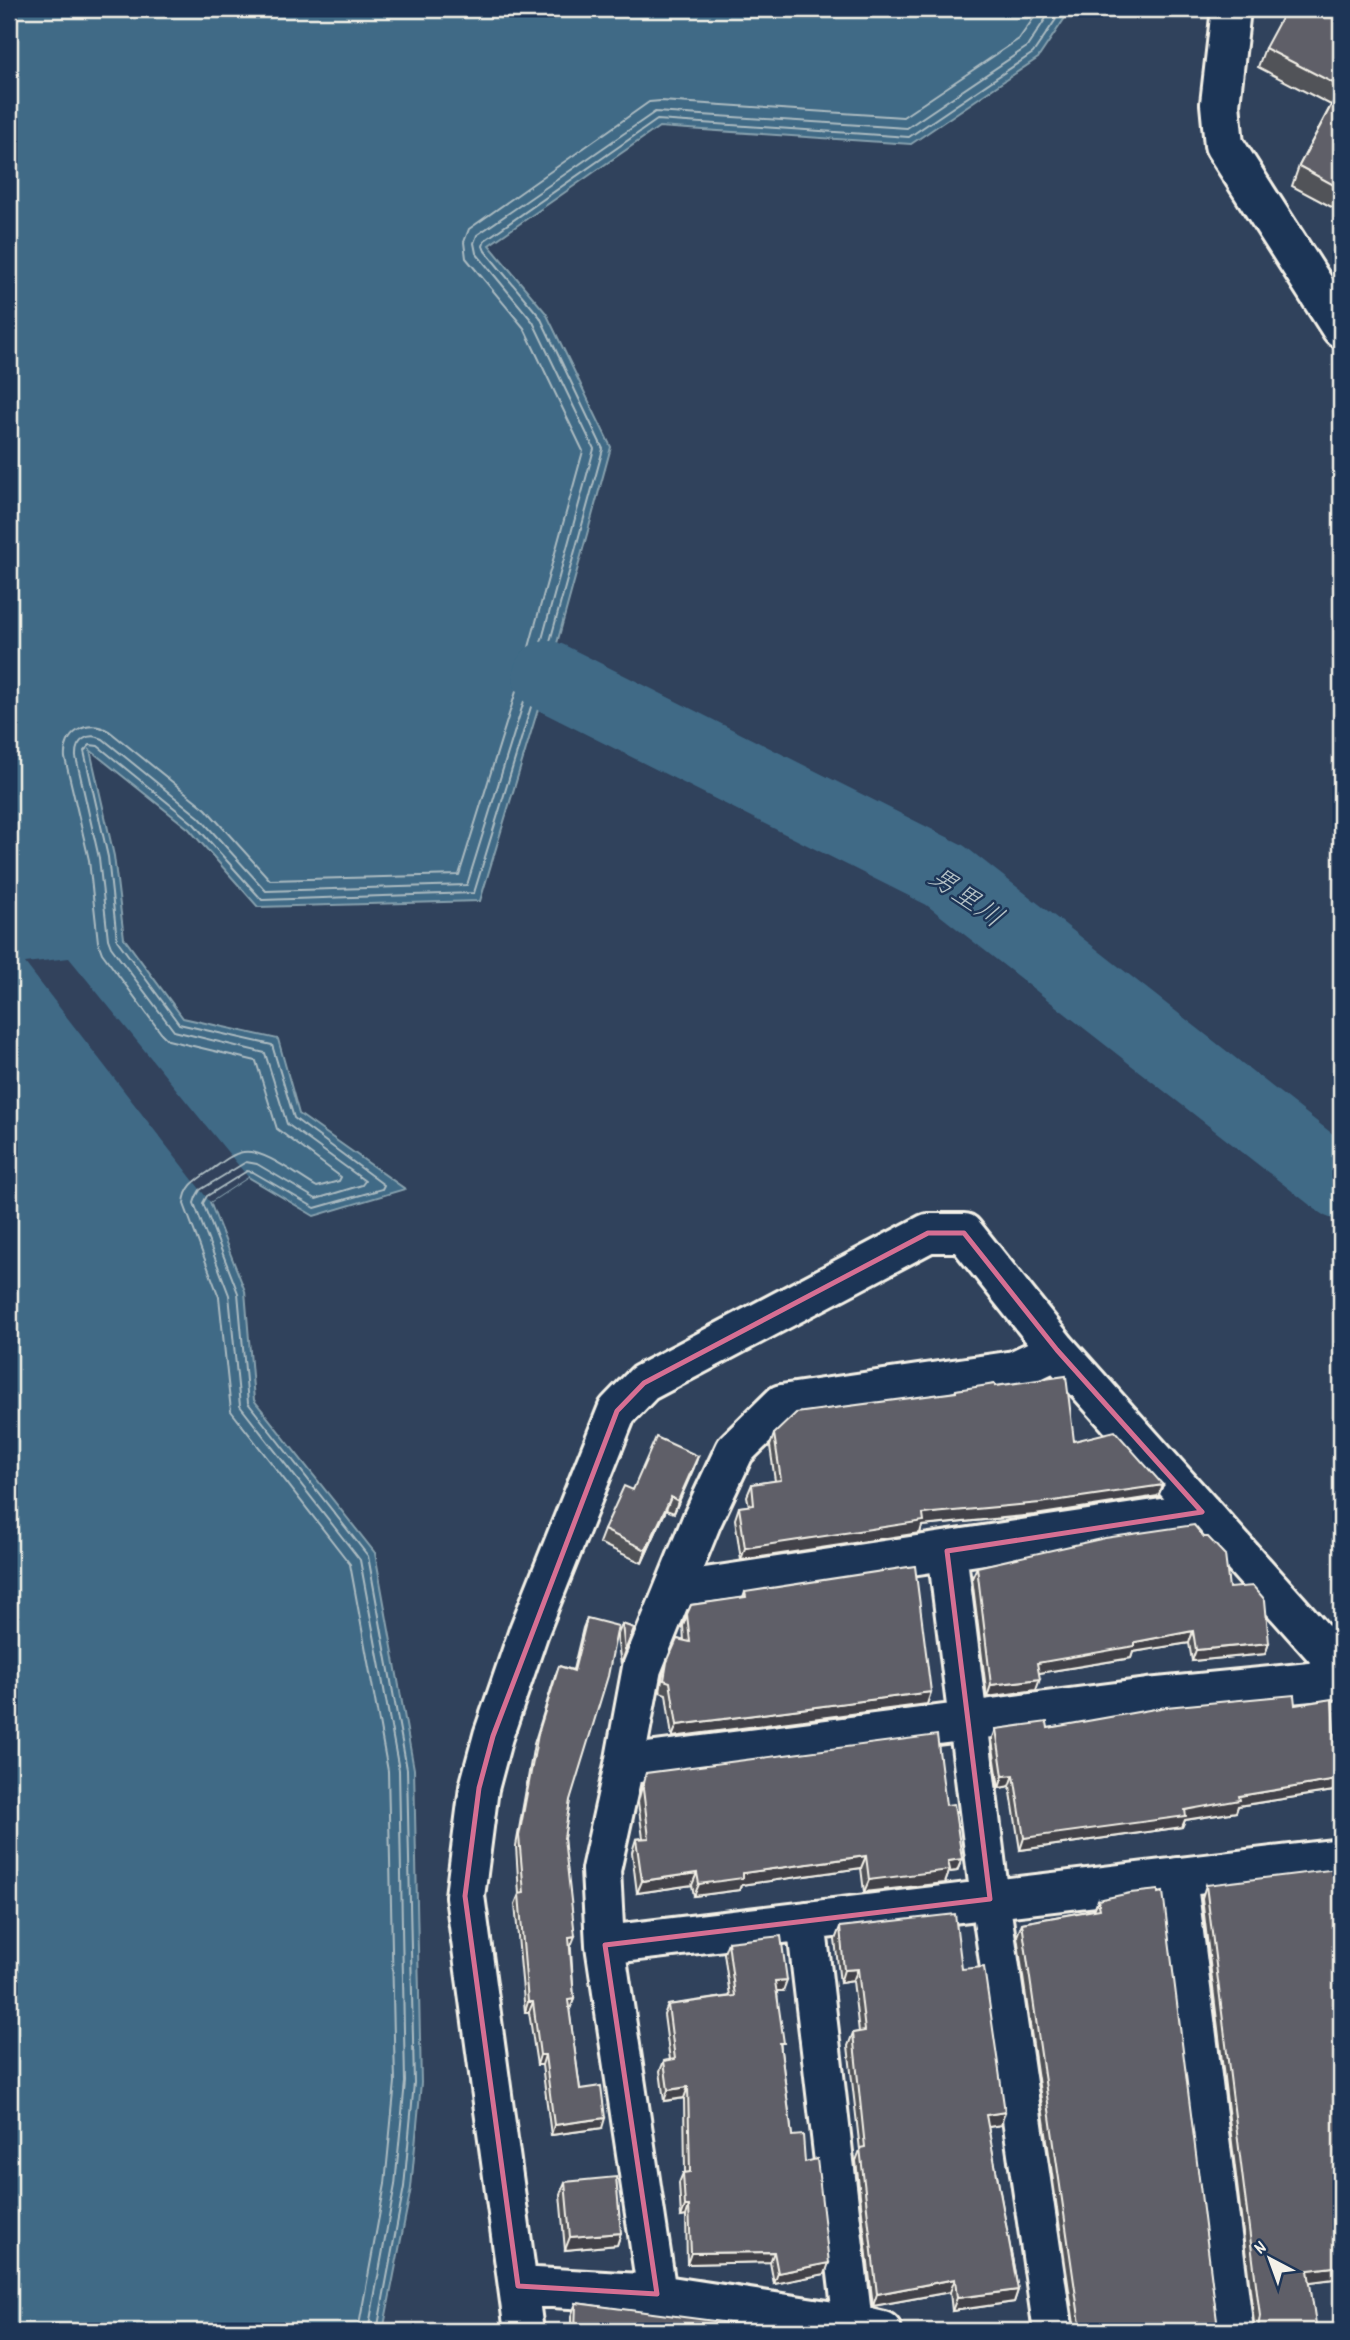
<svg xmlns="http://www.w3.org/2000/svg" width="1350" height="2340" viewBox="0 0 1350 2340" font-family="Dekko,'Klee One',sans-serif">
<rect width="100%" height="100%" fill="#30425c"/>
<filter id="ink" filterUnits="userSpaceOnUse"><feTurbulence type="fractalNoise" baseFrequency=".0143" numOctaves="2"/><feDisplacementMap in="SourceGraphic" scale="14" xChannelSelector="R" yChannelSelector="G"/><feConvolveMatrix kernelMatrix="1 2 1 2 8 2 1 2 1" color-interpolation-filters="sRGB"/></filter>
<g filter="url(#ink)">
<!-- water -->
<path fill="#3f6a86" stroke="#87a0ad" stroke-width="2" d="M 9,9 L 1071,9 L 1038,58 L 911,144 L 659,127 L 489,245 L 546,313 L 611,447 L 548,676 L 480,901 L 258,907 L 189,829 L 90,750 L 114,856 L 124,938 L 183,1018 L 278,1039 L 299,1114 L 405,1189 L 314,1216 L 248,1177 L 210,1202 L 245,1291 L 254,1400 L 375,1553 L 414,1769 L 421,2083 L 411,2188 L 383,2331 L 9,2331 Z"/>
<!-- pier -->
<path fill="#30425c" d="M 69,958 L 248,1177 L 210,1202 L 25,963 Z"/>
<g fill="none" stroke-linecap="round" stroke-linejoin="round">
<!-- shore -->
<path stroke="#acbbc1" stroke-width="2" d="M 358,2331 L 385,2184 L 395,2082 L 388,1771 L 350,1564 L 231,1411 L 219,1297 L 184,1204 C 185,1186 196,1180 210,1171 C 220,1164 231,1154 243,1152 C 263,1148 299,1177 317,1187 L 339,1181 L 341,1177 L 277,1129 L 256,1061 L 168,1040 L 161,1033 L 102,953 L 98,942 L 89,860 L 65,758 C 63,733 87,718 109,731 L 206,809 L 270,880 L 459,875 L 523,669 L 583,451 L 524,328 L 466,258 L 464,242 L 469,229 L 649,102 L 661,101 L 903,117 L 1019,39 L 1040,9
M 368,2331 L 395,2185 L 405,2082 L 399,1770 L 360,1560 L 240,1406 L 229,1295 L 194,1203 L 196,1197 L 200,1190 L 246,1162 L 257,1164 L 316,1199 L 362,1185 L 365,1181 L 287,1124 L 265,1053 L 174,1031 L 111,947 L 108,939 L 99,858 L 76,757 C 75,740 88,732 103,739 L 199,817 L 266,891 L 467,885 L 533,672 L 594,449 L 533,322 L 476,253 L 474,243 L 477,235 L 655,112 L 907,128 L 1027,47 L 1052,9
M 377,2331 L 404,2187 L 414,2083 L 407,1769 L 368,1556 L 248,1403 L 238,1293 L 203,1203 L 207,1196 L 247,1171 L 253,1172 L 315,1208 L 382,1189 L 384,1185 L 294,1118 L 272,1045 L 179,1024 L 117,940 L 108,857 L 84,751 L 90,745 L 98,746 L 194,824 L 262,900 L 474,893 L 541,674 L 603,449 L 540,317 L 485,251 L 483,246 L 485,240 L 657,120 L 909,137 L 1033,53 L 1063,9"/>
<!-- river -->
<path stroke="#3f6a86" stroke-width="70" d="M 548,676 L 945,875 L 1341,1185"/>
<defs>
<path id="minor" d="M 1231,9 L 1220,104 L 1224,145 L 1341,328
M 947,1551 L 990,1899 L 1053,2331
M 673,1592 L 1202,1512
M 624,1765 L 1148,1698 L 1341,1679
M 1177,1877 L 1234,2331
M 806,1921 L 853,2324
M 605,1945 L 1341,1858
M 518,2286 L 657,2294 L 853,2324 L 882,2331
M 657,2294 L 605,1945 L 601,1870 L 624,1765 L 642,1668 L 702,1520 L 735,1450 L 782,1404 L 1015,1370 L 1057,1350
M 524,2331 L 465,1896 L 479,1788 L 493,1736 L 529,1631 L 617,1411 L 644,1383 L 928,1233 L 964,1233 L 1057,1350 L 1341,1668"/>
</defs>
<!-- minor casing -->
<use href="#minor" stroke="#f4f1e8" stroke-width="44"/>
<!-- minor -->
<use href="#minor" stroke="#1d3557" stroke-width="38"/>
</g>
<!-- wall -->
<path fill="#515259" stroke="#f4f1e8" stroke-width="2" d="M 1341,9 L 1341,212 L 1292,186 L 1299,166 L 1331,105 L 1258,67 L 1265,48 Z
M 995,1386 L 1074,1441 L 1163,1485 L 1158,1496 L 1035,1515 L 922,1526 L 920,1533 L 741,1560 L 735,1519 L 739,1507 L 749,1506 L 747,1496 L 752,1484 L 775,1481 L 770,1446 L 774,1434 L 955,1392 L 956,1390 Z
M 698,1456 L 674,1513 L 666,1510 L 642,1563 L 599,1543 L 604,1530 L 633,1490 Z
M 977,1567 L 1229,1588 L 1269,1643 L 1265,1654 L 1192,1661 L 1189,1643 L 1133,1652 L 1131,1658 L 1039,1673 L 1036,1690 L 987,1697 L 972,1578 Z
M 745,1592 L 931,1692 L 927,1704 L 672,1737 L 666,1694 L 660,1692 L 663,1674 L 677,1639 L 684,1641 L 683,1626 L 691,1605 L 743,1598 Z
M 587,1618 L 570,1800 L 564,1838 L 574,1999 L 570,2009 L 569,2009 L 580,2089 L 602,2128 L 551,2135 L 542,2065 L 537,2065 L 529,2012 L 525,2012 L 515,1904 L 519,1894 L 516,1846 L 534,1744 L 555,1676 L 559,1666 L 573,1670 L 583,1628 Z
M 622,1624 L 634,1628 L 621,1664 L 617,1637 Z
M 1295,1705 L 1337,1780 L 1333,1791 L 1238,1806 L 1236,1812 L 1185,1820 L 1182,1827 L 1020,1850 L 1010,1786 L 999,1788 L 992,1740 L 996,1729 L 1048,1728 Z
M 646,1773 L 946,1805 L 962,1859 L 957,1871 L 949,1872 L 945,1883 L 864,1892 L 861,1868 L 741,1885 L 739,1890 L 694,1896 L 692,1885 L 637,1893 L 632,1852 L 636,1839 L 643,1838 L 638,1802 L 642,1786 Z
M 1206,1885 L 1341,2278 L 1310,2282 L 1255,2331 L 1202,1898 Z
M 1098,1900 L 1217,2321 L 1221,2331 L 1075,2331 L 1017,1936 L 1022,1923 L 1094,1910 Z
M 840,1927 L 962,1969 L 1001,2125 L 988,2127 L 1018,2290 L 1014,2302 L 952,2311 L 950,2292 L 873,2306 L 856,2161 L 860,2150 L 848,2046 L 853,2033 L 859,2032 L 853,1981 L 840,1983 L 835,1940 Z
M 728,1942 L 783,1991 L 777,1991 L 781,2051 L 792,2136 L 805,2162 L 825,2274 L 774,2284 L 770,2262 L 687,2264 L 686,2216 L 681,2217 L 679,2183 L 683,2173 L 685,2173 L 684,2098 L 664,2101 L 660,2071 L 664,2061 L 670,2060 L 664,2015 L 668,2005 L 730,1996 L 724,1953 Z
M 565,2182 L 621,2233 L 617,2245 L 565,2250 L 560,2194 Z
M 576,2303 L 772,2331 L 571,2331 L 571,2316 Z"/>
<!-- shaded-wall -->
<path fill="#424249" stroke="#f4f1e8" stroke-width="2" d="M 698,1456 L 694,1468 L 674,1513 L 678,1501 Z
M 1163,1485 L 1158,1496 L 1035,1515 L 922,1526 L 920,1533 L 741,1560 L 745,1548 L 923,1514 Z
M 671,1497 L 666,1510 L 642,1563 L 646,1550 Z
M 1193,1631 L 1189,1643 L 1133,1652 L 1131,1658 L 1033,1674 L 1037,1663 L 1135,1642 Z
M 1269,1643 L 1265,1654 L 1192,1661 L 1196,1650 Z
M 1040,1679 L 1036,1690 L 987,1697 L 991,1685 Z
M 931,1692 L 927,1704 L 672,1737 L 677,1725 Z
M 1014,1775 L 1010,1786 L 999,1788 L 1003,1776 Z
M 1337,1780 L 1333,1791 L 1238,1806 L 1236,1812 L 1185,1820 L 1182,1827 L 1020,1850 L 1024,1838 L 1185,1810 L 1239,1796 Z
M 866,1856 L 861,1868 L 741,1885 L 739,1890 L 694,1896 L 699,1884 L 743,1873 Z
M 962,1859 L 957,1871 L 949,1872 L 945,1883 L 864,1892 L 869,1880 L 948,1861 Z
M 697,1873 L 692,1885 L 637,1893 L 642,1881 Z
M 575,1936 L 571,1946 L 566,1947 L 569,1937 Z
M 858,1969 L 853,1981 L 840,1983 L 844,1970 Z
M 787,1980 L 783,1991 L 771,1991 L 775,1981 Z
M 574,1999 L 570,2009 L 564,2010 L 568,2000 Z
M 528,2002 L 533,2002 L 529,2012 L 525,2012 Z
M 540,2055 L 545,2055 L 542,2065 L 537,2065 Z
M 688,2087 L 684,2098 L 664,2101 L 668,2090 Z
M 1005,2112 L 1001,2125 L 982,2128 L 986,2115 Z
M 605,2118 L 602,2128 L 551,2135 L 554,2125 Z
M 685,2206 L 689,2206 L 686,2216 L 681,2217 Z
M 621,2233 L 617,2245 L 565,2250 L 570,2237 Z
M 774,2252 L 770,2262 L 687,2264 L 691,2253 Z
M 829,2263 L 825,2274 L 774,2284 L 778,2273 Z
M 1341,2266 L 1341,2278 L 1303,2283 L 1308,2270 Z
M 955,2279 L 950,2292 L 873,2306 L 877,2294 Z
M 1018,2290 L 1014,2302 L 952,2311 L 957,2298 Z
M 1149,2328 L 1147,2331 L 1132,2331 Z"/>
<!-- building -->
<path fill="#5e5f68" stroke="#f4f1e8" stroke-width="2" d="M 1286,9 L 1341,9 L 1341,189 L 1299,166 L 1341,87 L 1265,48 Z
M 1066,1376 L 1074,1441 L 1115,1431 L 1163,1485 L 1040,1503 L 923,1514 L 924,1521 L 745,1548 L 739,1507 L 754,1505 L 752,1484 L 781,1480 L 774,1434 L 796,1413 L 956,1392 L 956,1390 L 995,1384 L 995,1386 Z
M 656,1437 L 698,1456 L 678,1501 L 671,1497 L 646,1550 L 604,1530 L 624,1486 L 633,1490 Z
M 1194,1525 L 1204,1537 L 1208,1537 L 1225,1555 L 1229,1588 L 1253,1586 L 1265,1600 L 1269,1643 L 1196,1650 L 1193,1631 L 1135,1642 L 1135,1646 L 1037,1663 L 1040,1679 L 991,1685 L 977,1567 L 1105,1538 Z
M 915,1566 L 931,1692 L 677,1725 L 670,1682 L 664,1680 L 667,1662 L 677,1639 L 690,1642 L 687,1614 L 691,1605 L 746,1597 L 745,1592 Z
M 587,1618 L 618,1626 L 608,1676 L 570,1800 L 564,1838 L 575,1936 L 569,1937 L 574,1999 L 568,2000 L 580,2089 L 601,2086 L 605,2118 L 554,2125 L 545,2055 L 540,2055 L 533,2002 L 528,2002 L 519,1894 L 524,1893 L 519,1836 L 538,1734 L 559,1666 L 574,1671 Z
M 622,1624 L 634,1628 L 625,1651 Z
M 1294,1695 L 1295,1705 L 1332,1699 L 1337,1780 L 1239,1796 L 1240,1800 L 1185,1810 L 1186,1816 L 1024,1838 L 1014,1775 L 1003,1776 L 996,1729 L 1047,1722 L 1048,1728 L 1166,1707 Z
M 937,1735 L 946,1805 L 954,1804 L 962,1859 L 948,1861 L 950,1870 L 869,1880 L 866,1856 L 743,1873 L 743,1878 L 699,1884 L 697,1873 L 642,1881 L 636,1839 L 649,1838 L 643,1789 L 646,1773 Z
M 1337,1869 L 1341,1901 L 1341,2266 L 1308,2270 L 1317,2331 L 1255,2331 L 1258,2328 L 1260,2316 L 1206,1885 Z
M 1158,1890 L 1158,1893 L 1163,1892 L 1217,2321 L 1221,2331 L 1149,2331 L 1149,2328 L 1132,2331 L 1081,2331 L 1022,1923 L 1100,1909 L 1098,1900 L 1130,1893 Z
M 955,1914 L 962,1969 L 984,1967 L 1005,2112 L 986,2115 L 1018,2290 L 957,2298 L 955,2279 L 877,2294 L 860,2148 L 865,2147 L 853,2033 L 865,2031 L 858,1969 L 844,1970 L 840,1927 Z
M 781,1936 L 787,1980 L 775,1981 L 784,2043 L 780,2043 L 792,2136 L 803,2135 L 805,2162 L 817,2159 L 829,2263 L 778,2273 L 774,2252 L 691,2253 L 689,2206 L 685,2206 L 683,2173 L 690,2172 L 688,2087 L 668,2090 L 664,2061 L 675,2059 L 668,2005 L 735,1996 L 728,1942 Z
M 616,2177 L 621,2233 L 570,2237 L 565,2182 Z
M 576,2303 L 737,2324 L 772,2331 L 575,2331 Z"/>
</g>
<!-- marked area -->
<path fill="none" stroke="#d66f93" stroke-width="5" stroke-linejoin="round" d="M 928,1233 L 964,1233 L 1057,1350 L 1202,1512 L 947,1551 L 990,1899 L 605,1945 L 657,2294 L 518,2286 L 465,1896 L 479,1788 L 493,1736 L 617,1411 L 644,1383 Z"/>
<g text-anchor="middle" stroke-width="5" stroke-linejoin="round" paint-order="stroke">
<!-- water labels -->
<g font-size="28" font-style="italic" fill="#b5c2c6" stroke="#1d3557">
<text transform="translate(967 896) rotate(35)" y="10">男里川</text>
</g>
</g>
<!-- margin -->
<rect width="1350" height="2340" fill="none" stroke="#1d3557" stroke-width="35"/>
<rect x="18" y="18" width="1315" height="2305" fill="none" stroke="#f4f1e8" stroke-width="2.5" filter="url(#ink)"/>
<!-- north arrow -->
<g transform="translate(1270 2259) rotate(319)" stroke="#1d3557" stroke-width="5" paint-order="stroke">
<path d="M0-5L12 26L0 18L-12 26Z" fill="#f4f1e8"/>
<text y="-10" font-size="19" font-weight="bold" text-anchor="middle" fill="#f4f1e8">N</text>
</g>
</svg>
